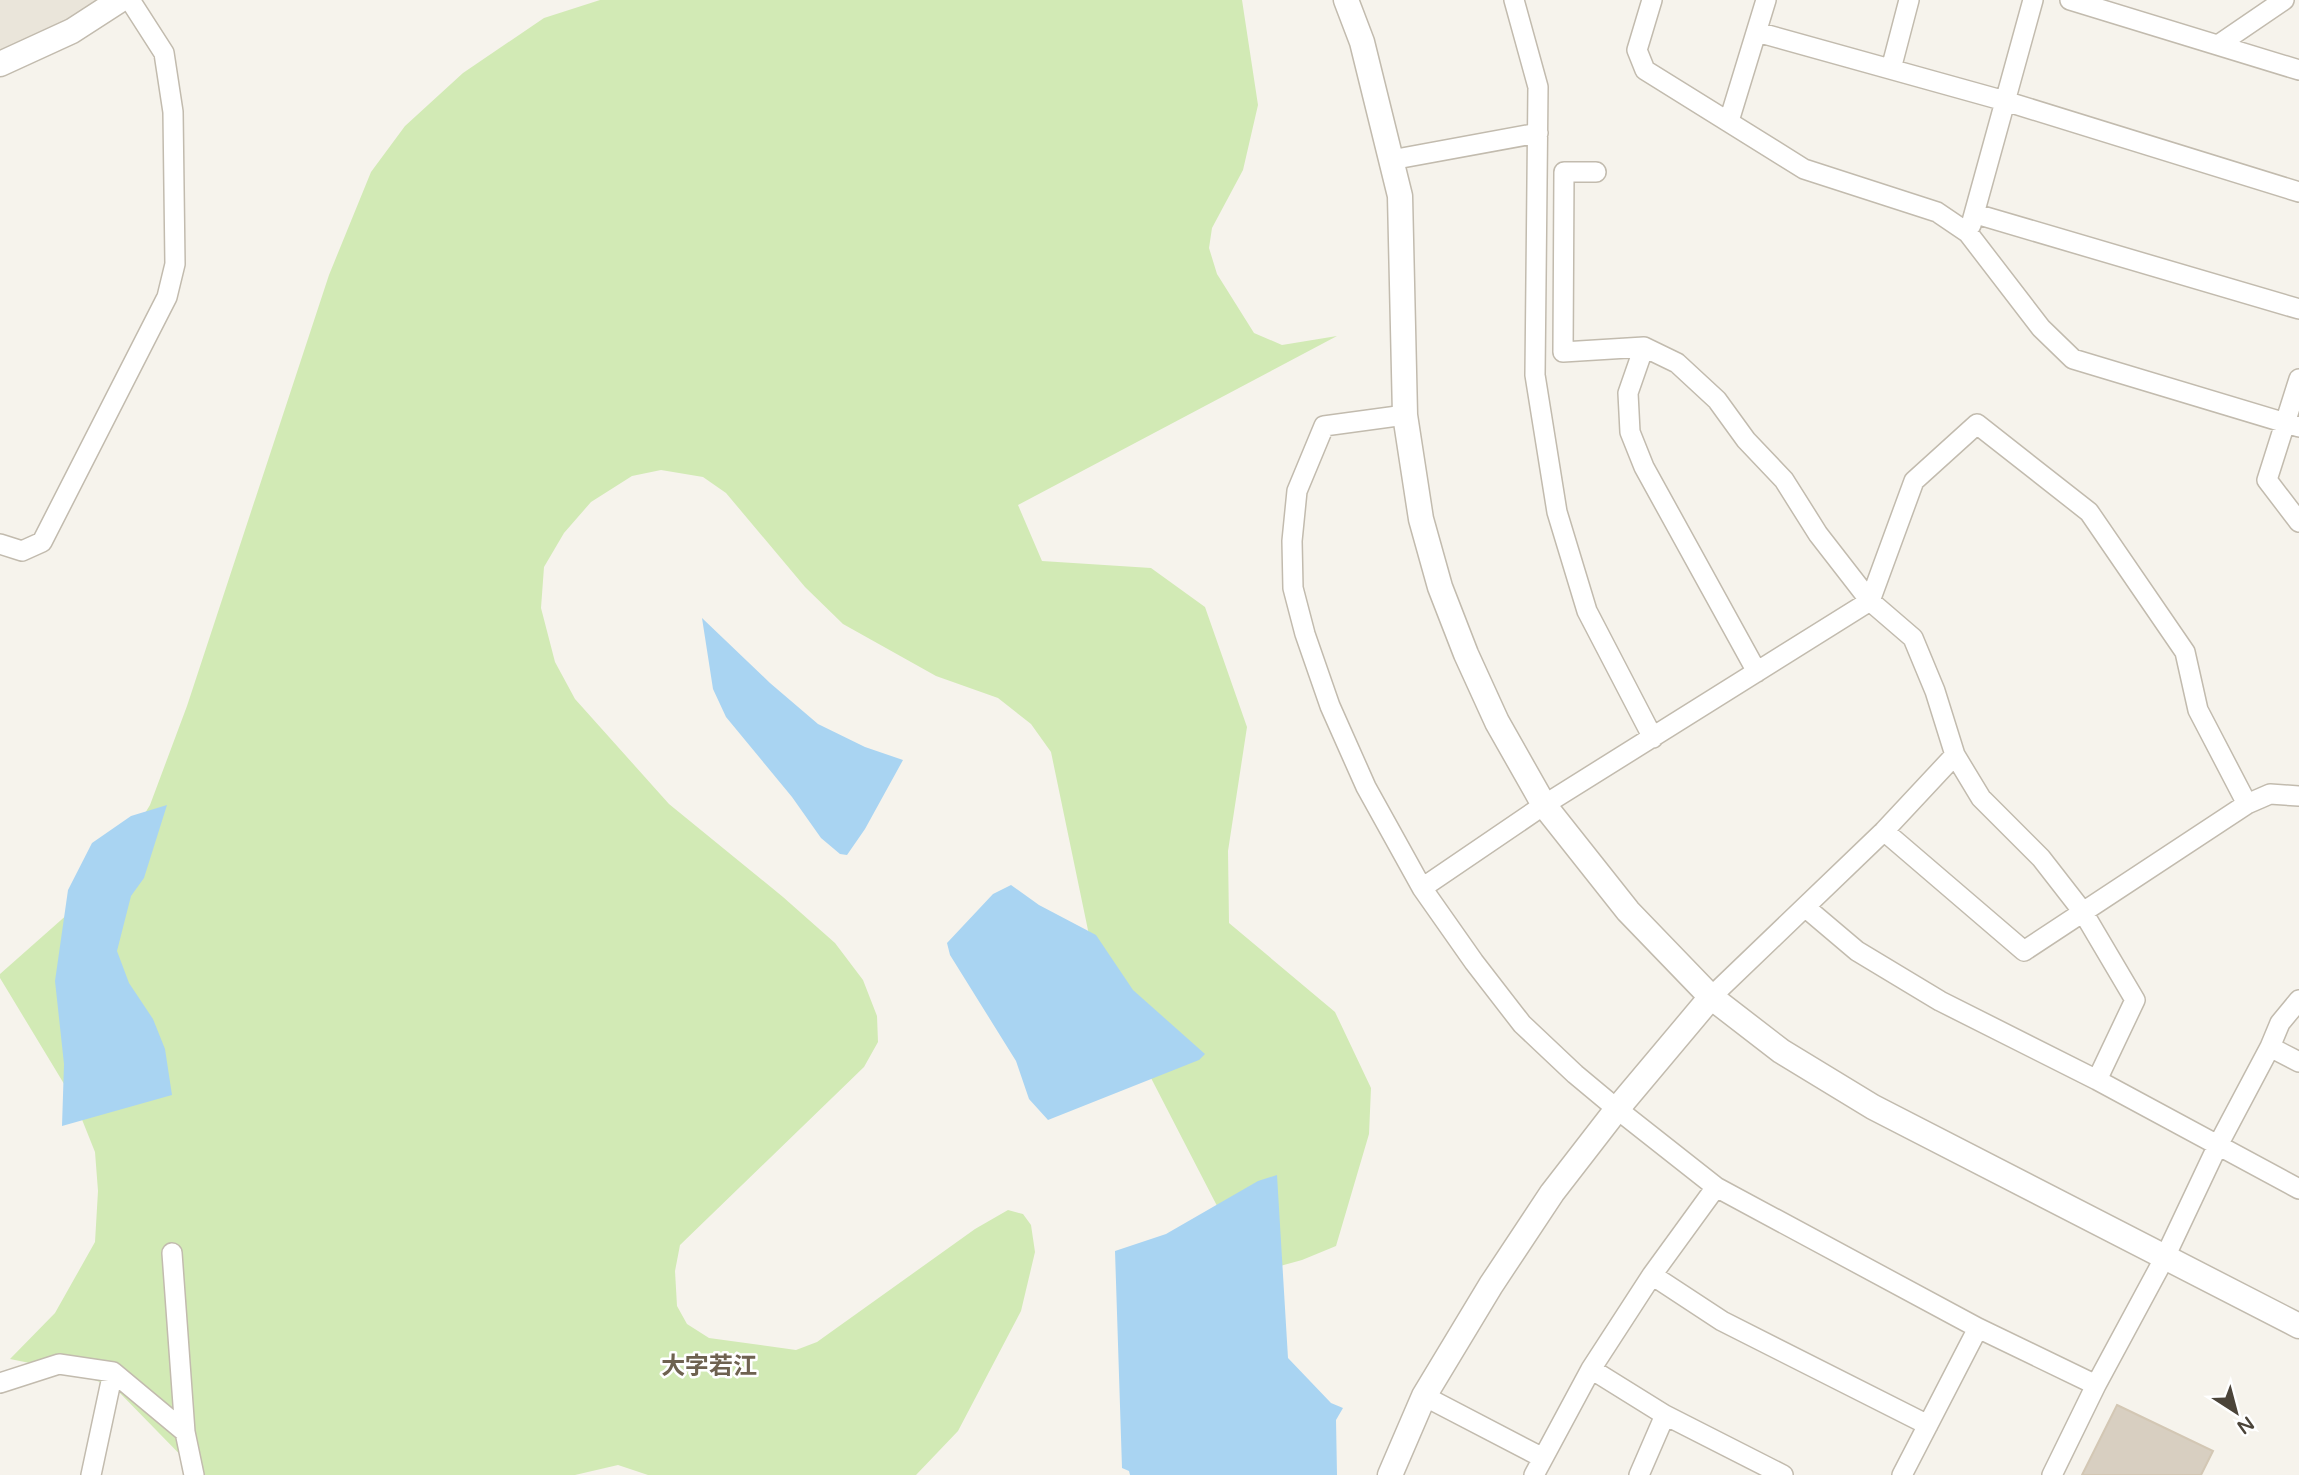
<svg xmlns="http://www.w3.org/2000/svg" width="2299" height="1475" viewBox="0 0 2299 1475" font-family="'Varela Round','Noto Sans JP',sans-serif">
<rect width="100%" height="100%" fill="#f6f3ec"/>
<!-- residential -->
<path fill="#eae5da" d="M 0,0 L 97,0 L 43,36 L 0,51 Z"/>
<!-- green -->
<path fill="#d2eab5" d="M 600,0 L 1242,0 L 1258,105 L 1243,170 L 1212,228 L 1209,248 L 1217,274 L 1254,333 L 1282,345 L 1337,336 L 1018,505 L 1042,561 L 1151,568 L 1205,607 L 1247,727 L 1228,851 L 1229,923 L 1335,1012 L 1371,1088 L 1369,1134 L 1336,1246 L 1302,1260 L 1269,1269 L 1230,1231 L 1103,985 L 1089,935 L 1051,752 L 1031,724 L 998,698 L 936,676 L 843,624 L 805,587 L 726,493 L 703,477 L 661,470 L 632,476 L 591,502 L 564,533 L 544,567 L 541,608 L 555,662 L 575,699 L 669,804 L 783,897 L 835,943 L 863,980 L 877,1016 L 878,1042 L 864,1067 L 680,1245 L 675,1271 L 677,1306 L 687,1324 L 709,1338 L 796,1350 L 817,1342 L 975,1229 L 1008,1210 L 1023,1214 L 1031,1225 L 1035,1252 L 1021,1311 L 958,1431 L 916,1475 L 648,1475 L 618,1465 L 575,1475 L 200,1475 L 114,1387 L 69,1371 L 10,1359 L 55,1313 L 95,1242 L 98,1191 L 95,1152 L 75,1102 L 0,978 L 0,974 L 78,905 L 116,861 L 150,805 L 187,706 L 329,275 L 371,172 L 405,126 L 463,73 L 544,18 Z"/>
<!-- water -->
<path fill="#a9d4f2" d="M 702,618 L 770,683 L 818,724 L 865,747 L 903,760 L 865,829 L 847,855 L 840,854 L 821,838 L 792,797 L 726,717 L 713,689 Z
M 167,805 L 144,878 L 131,896 L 117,951 L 129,983 L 153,1019 L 165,1049 L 172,1095 L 62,1126 L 64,1064 L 55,981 L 68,890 L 92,843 L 131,816 Z
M 1011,885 L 1039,905 L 1096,935 L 1133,990 L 1205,1054 L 1199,1060 L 1048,1120 L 1029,1099 L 1016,1061 L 950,955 L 947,943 L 993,894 Z
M 1277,1175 L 1288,1358 L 1331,1403 L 1343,1408 L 1336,1420 L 1337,1475 L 1130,1475 L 1129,1471 L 1122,1468 L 1115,1251 L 1166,1234 L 1258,1181 Z"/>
<!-- building -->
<path fill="#d8cfc1" stroke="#d3c7b4" stroke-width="2" d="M 2117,1405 L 2213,1451 L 2201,1475 L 2082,1475 Z"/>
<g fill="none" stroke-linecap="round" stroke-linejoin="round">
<defs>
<path id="minor" d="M 1514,0 L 1538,87 L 1535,375 L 1557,512 L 1587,611 L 1653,738
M 1652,0 L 1637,50 L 1645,70 L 1804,169 L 1937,212 L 1968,233 L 2041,328 L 2073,359 L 2299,427
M 2070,0 L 2299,70
M 1757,32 L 2005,101 L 2299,192
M 2218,45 L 2284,0
M 1891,69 L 1909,0
M 1729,121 L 1766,0
M 1391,160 L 1538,133
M 1596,172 L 1564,172 L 1563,352 L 1644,347 L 1677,363 L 1717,400 L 1746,440 L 1784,480 L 1818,534 L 1870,601 L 1913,638 L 1935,691 L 1955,755 L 1981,798 L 2041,858 L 2083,912 L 2135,1000 L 2097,1080
M 1976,214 L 2299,309
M 1971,225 L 2033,0
M 1644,347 L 1628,393 L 1630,432 L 1644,467 L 1757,672
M 2299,379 L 2267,480 L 2299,522
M 1405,415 L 1324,426 L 1297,491 L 1292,541 L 1293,588 L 1305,634 L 1330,706 L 1366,787 L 1422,888
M 0,544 L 22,551 L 42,542 L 167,297 L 175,264 L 173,112 L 164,53 L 130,0
M 2247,804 L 2270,794 L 2299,796
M 1884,831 L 2024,951 L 2247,804 L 2198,710 L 2185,652 L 2089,512 L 1977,424 L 1914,481 L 1870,601 L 1544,805 L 1422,888 L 1474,962 L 1522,1024 L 1575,1074 L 1617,1109 L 1716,1187 L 1978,1328 L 2096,1385
M 1805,907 L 1857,951 L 1940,1001 L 2097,1080 L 2299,1189
M 1711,997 L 1884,831 L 1955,755
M 2270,1047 L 2299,1062
M 172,1253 L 185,1432
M 1652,1275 L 1722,1321 L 1928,1425
M 1591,1369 L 1665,1415 L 1783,1475
M 0,1383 L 59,1364 L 113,1372 L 185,1432 L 194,1475
M 1424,1396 L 1543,1458
M 91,1475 L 113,1372
M 1534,1475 L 1591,1369 L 1652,1275 L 1716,1187
M 1639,1475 L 1665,1415
M 1902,1475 L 1978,1328
M 2052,1475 L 2096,1385 L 2165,1257 L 2217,1147 L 2270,1047 L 2280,1023 L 2299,1000"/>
<path id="tertiary" d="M 1346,0 L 1362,42 L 1400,196 L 1405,415 L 1421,519 L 1440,587 L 1466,654 L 1497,722 L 1544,805 L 1628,911 L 1711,997 L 1781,1051 L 1873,1107 L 2299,1326
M 0,64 L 72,31 L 120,0
M 1390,1475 L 1424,1396 L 1491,1285 L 1552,1193 L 1617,1109 L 1711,997"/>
</defs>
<!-- minor casing -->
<use href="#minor" stroke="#c2bbae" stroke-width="22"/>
<!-- tertiary casing -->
<use href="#tertiary" stroke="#c2bbae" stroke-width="27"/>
<!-- minor -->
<use href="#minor" stroke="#fff" stroke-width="19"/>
<!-- tertiary -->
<use href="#tertiary" stroke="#fff" stroke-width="24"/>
</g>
<g text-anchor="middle" stroke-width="5" stroke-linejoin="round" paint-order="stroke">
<!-- quarter labels -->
<g font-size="24" font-weight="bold" fill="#6e6250" stroke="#fff">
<text x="709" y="1374">大字若江</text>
</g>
</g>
<!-- north arrow -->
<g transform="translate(2236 1412) rotate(144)" stroke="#ffffff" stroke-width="5" paint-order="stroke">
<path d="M0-5L12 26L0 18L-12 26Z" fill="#4b4439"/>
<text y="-10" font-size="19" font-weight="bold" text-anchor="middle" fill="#4b4439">N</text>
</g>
</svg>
